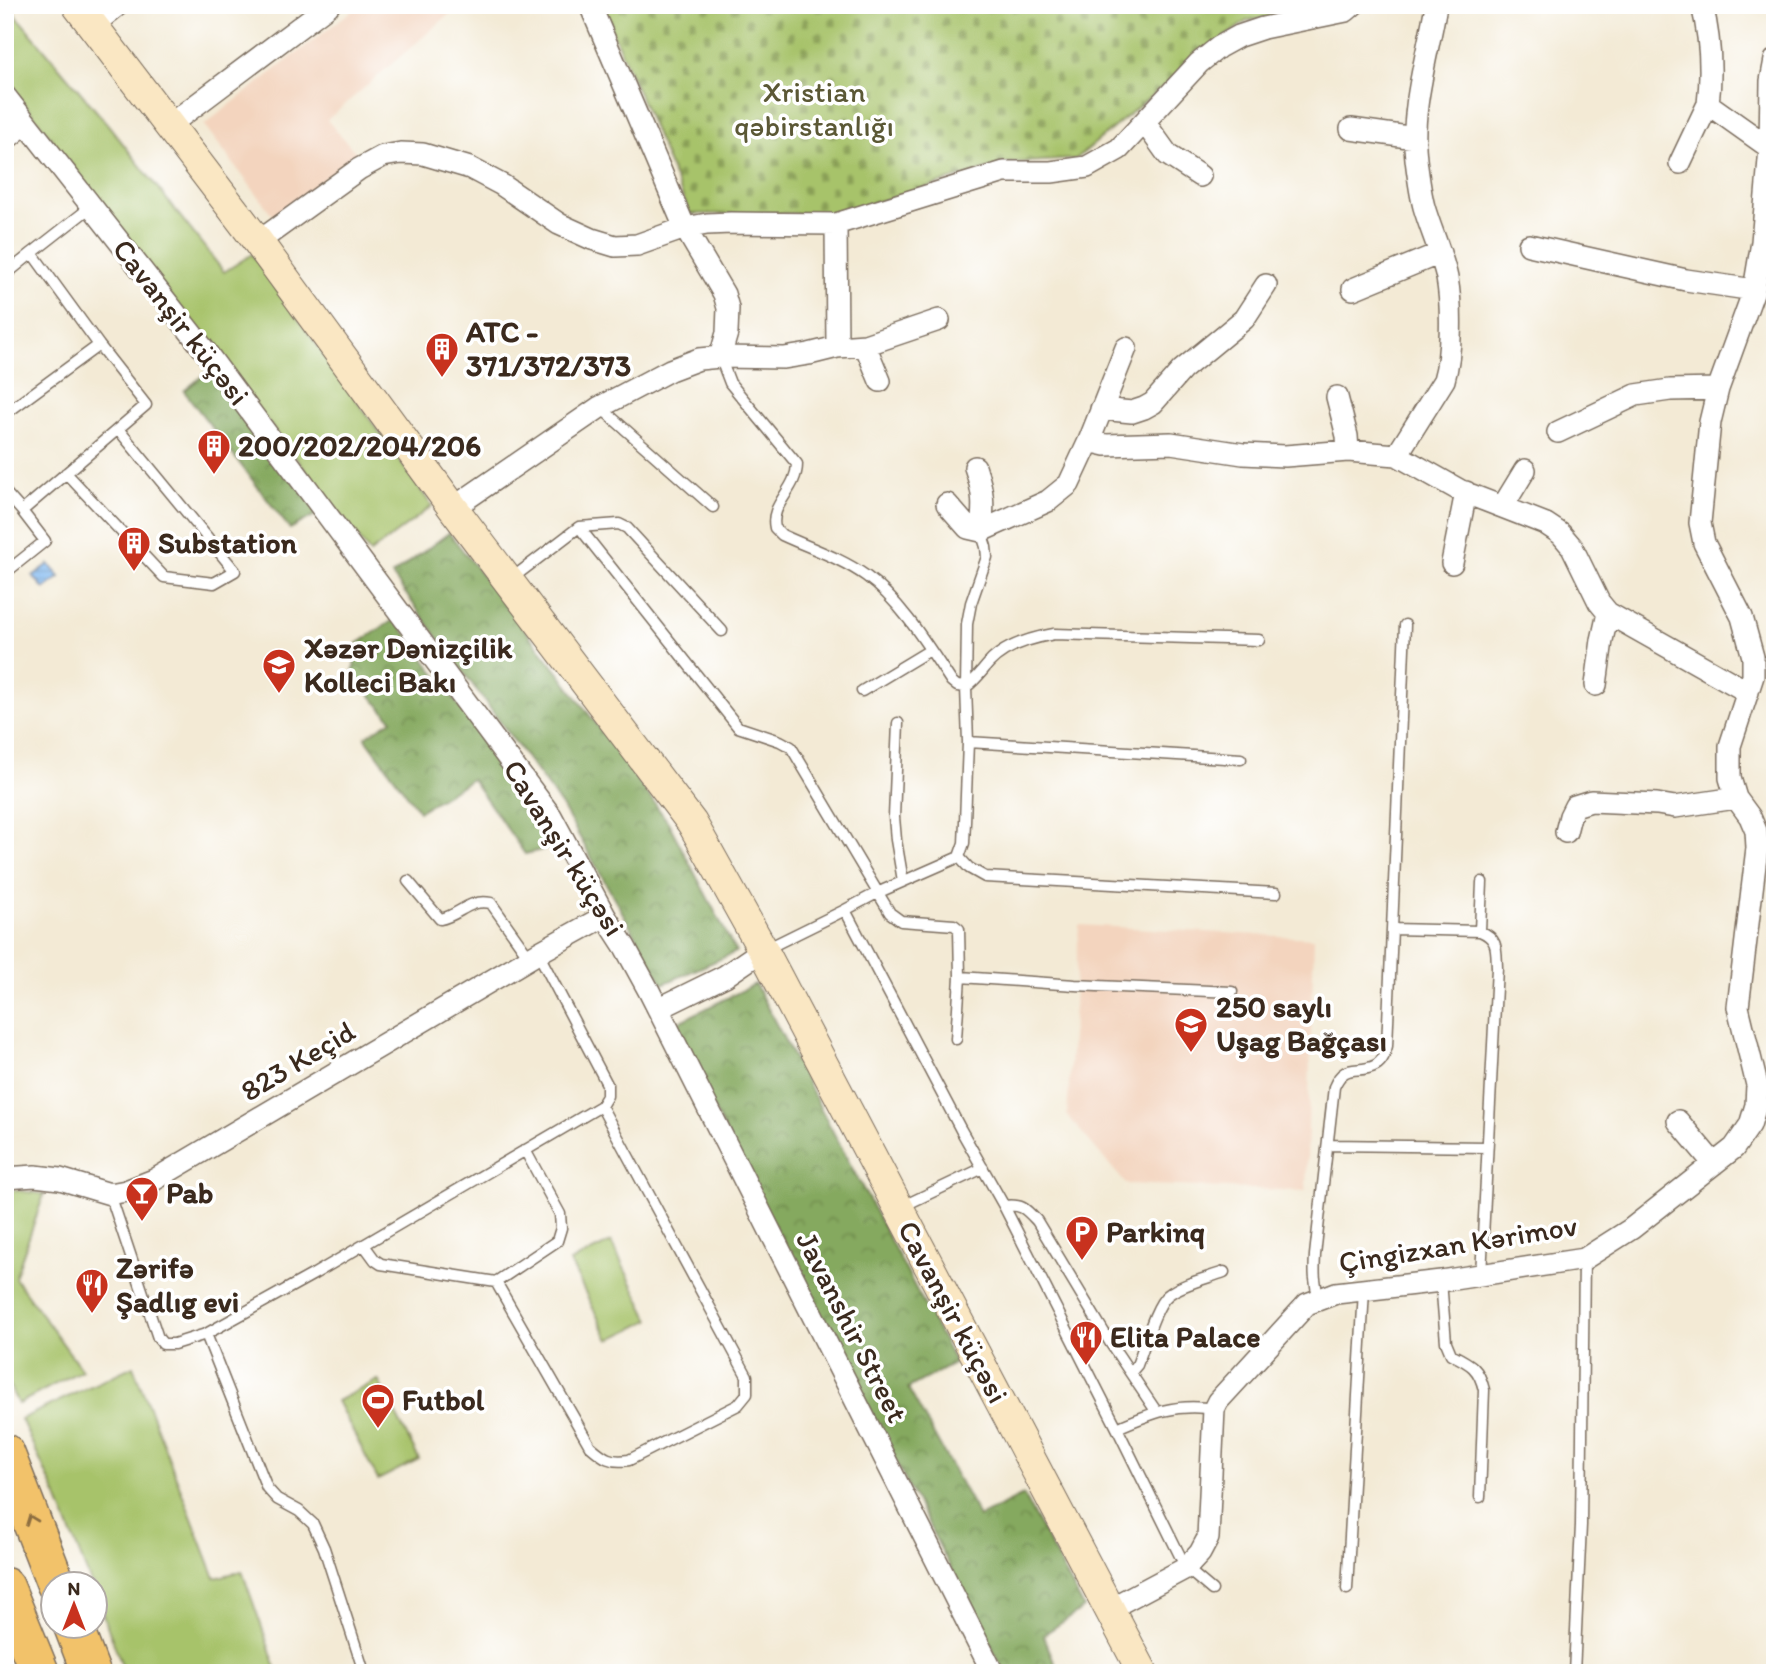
<svg xmlns="http://www.w3.org/2000/svg" width="1780" height="1678" viewBox="0 0 1780 1678" font-family="Itim,sans-serif">
<defs>
<pattern id="forest-crowns" width="20" height="18" patternUnits="userSpaceOnUse" patternTransform="scale(1.75)"><rect width="20" height="18" fill="#85a95e"/><path d="M2 6a3 3 0 1 1 6 0M12 15a3 3 0 1 1 6 0" fill="none" stroke="#6e8a4d"/></pattern>
<pattern id="cemetery-stones" width="16" height="16" patternUnits="userSpaceOnUse" patternTransform="scale(1.75)"><rect width="16" height="16" fill="#a7c36a"/><path d="M2 7V4a2 2 0 0 1 4 0v3zM10 15v-3a2 2 0 0 1 4 0v3z" fill="#899f57"/></pattern>
<pattern id="water-rules" width="6" height="5" patternUnits="userSpaceOnUse" patternTransform="scale(1.75)"><rect width="6" height="5" fill="#7fb8f0"/><path d="M0 2.5h6" fill="none" stroke="#6996c2"/></pattern>
</defs>
<rect width="100%" height="100%" fill="#fff"/>
<filter id="ink" filterUnits="userSpaceOnUse"><feTurbulence type="fractalNoise" baseFrequency=".0143" numOctaves="2"/><feDisplacementMap in="SourceGraphic" scale="14" xChannelSelector="R" yChannelSelector="G"/><feConvolveMatrix kernelMatrix="1 2 1 2 8 2 1 2 1" color-interpolation-filters="sRGB"/></filter>
<filter id="wash" filterUnits="userSpaceOnUse"><feTurbulence type="fractalNoise" baseFrequency=".00686" numOctaves="4" result="noise"/><feDisplacementMap in="SourceGraphic" scale="28" xChannelSelector="R" yChannelSelector="G"/><feGaussianBlur stdDeviation="1.57" result="paint"/><feColorMatrix in="noise" values="0 0 0 0 0 0 0 0 0 0 0 0 0 0 0 0 0 1.4 0 .05"/><feComposite in="paint" operator="in"/></filter>
<g filter="url(#wash)">
<rect width="100%" height="100%" fill="#f3ead5"/>
<!-- built -->
<path fill="#f3d4be" d="M 359,5 L 460,5 L 327,120 L 357,154 L 274,217 L 204,125 Z
M 1079,925 L 1314,938 L 1306,1191 L 1126,1184 L 1067,1115 Z"/>
<!-- forest -->
<path fill="url(#forest-crowns)" stroke="#606a3e" stroke-width="2" d="M 209,371 L 319,513 L 290,529 L 184,391 Z
M 449,533 L 558,672 L 668,822 L 736,952 L 663,984 L 562,806 L 392,575 Z
M 395,619 L 508,773 L 558,846 L 525,854 L 472,779 L 419,811 L 365,737 L 392,720 L 353,675 L 357,644 Z
M 755,984 L 955,1363 L 908,1388 L 979,1517 L 1023,1495 L 1084,1608 L 1043,1635 L 1059,1673 L 1005,1673 L 671,1026 Z"/>
<!-- cemetery -->
<path fill="url(#cemetery-stones)" stroke="#717644" stroke-width="2" d="M 601,5 L 1345,5 L 1247,21 L 1205,51 L 1076,159 L 1008,163 L 839,213 L 690,214 Z"/>
<!-- park -->
<path fill="#a7c36a" stroke="#717644" stroke-width="2" d="M 5,5 L 7,5 L 109,126 L 224,272 L 252,254 L 432,506 L 370,553 L 180,309 L 39,122 L 5,81 Z
M 5,1189 L 44,1194 L 15,1278 L 82,1370 L 18,1404 L 5,1376 Z
M 611,1242 L 650,1320 L 609,1340 L 570,1262 Z
M 133,1366 L 215,1578 L 242,1571 L 278,1673 L 125,1673 L 95,1594 L 94,1584 L 91,1583 L 57,1497 L 21,1419 Z
M 378,1380 L 419,1459 L 378,1480 L 337,1401 Z"/>
<!-- water -->
<path fill="url(#water-rules)" stroke="#5d7187" stroke-width="2" d="M 49,564 L 60,577 L 44,589 L 33,576 Z"/>
</g>
<g filter="url(#ink)">
<g fill="none" stroke-linecap="round" stroke-linejoin="round">
<defs>
<path id="lane" d="M 32,253 L 92,206
M 5,275 L 32,253 L 99,345 L 5,414
M 720,357 L 730,383 L 797,464 C 797,490 769,504 775,528 L 782,535 C 810,548 841,558 866,576 C 900,600 928,646 951,681 L 957,686 L 966,687 C 976,680 981,672 989,663 C 1005,645 1031,638 1054,634 L 1259,640
M 600,407 L 713,507
M 66,473 L 164,577 L 214,583 L 235,571 L 118,429
M 5,492 L 22,511 L 146,405 L 99,345
M 579,527 L 738,727 L 780,741 L 791,747 L 890,913 L 901,921 L 954,925 L 959,929 L 960,977 L 956,1039
M 5,573 L 45,541 L 22,511
M 511,579 L 579,527 L 619,524 L 627,528 L 722,631
M 862,691 L 930,650
M 898,723 L 894,817 L 896,840 L 903,881
M 968,742 L 1241,759
M 959,857 L 964,843 L 965,822 L 968,742 L 966,687 L 967,624 L 971,603 L 987,557 L 986,547 L 981,531
M 408,881 L 440,919 C 459,916 469,898 491,903 L 530,958
M 845,910 L 961,1130 L 1004,1206 L 1117,1428 L 1186,1568 L 1212,1590
M 1392,929 L 1480,931 C 1499,939 1496,950 1497,968 L 1481,1275
M 1480,931 L 1482,882
M 766,949 L 845,910 L 877,893 L 959,857 L 969,868 L 985,877 L 1276,893
M 960,977 L 1075,985 L 1232,992
M 1329,1145 L 1487,1147
M 110,1194 L 158,1338 L 163,1344 L 174,1344 L 206,1334 L 314,1274 L 601,1106 L 607,1096 L 607,1084 L 538,953
M 1004,1206 C 1022,1204 1025,1208 1037,1221 L 1111,1344 L 1156,1411
M 901,1207 L 983,1168
M 364,1245 L 375,1260 L 381,1264 L 496,1282 L 557,1241 L 561,1228 L 560,1214 L 525,1150
M 1441,1281 L 1446,1342 L 1451,1354 C 1471,1364 1479,1368 1484,1390 L 1480,1497
M 496,1282 L 590,1446 C 604,1458 610,1463 629,1460 L 738,1405 L 747,1394 L 747,1376 L 601,1106
M 1319,1298 C 1314,1283 1314,1271 1315,1255 L 1334,1087 C 1345,1061 1358,1075 1376,1065 C 1383,1061 1385,1053 1387,1046 L 1405,625
M 206,1334 L 267,1488 L 277,1499 L 299,1511 L 313,1524 L 324,1548 L 363,1669 L 367,1673
M 1131,1372 L 1137,1365 C 1144,1348 1155,1305 1168,1295 C 1181,1284 1208,1278 1224,1272
M 1117,1428 C 1151,1413 1176,1403 1214,1409
M 1347,1589 L 1364,1290
M 1574,1673 L 1581,1525 L 1584,1259"/>
<path id="street" d="M 590,5 L 685,228 L 724,294 L 728,308 L 727,333 L 720,357
M 1702,5 C 1710,37 1712,72 1708,104 L 1770,148
M 93,25 L 118,5
M 5,96 L 206,352 L 551,816 L 605,916 L 625,947 L 649,991 L 993,1673
M 1145,123 L 1168,155 L 1200,176
M 168,126 L 329,5
M 1351,129 L 1415,138
M 5,140 L 26,123
M 1680,163 L 1708,104
M 836,224 L 837,347
M 258,242 L 359,169 L 383,156 L 401,153 L 423,154 L 470,168 L 502,185 L 559,224 L 592,239 L 615,246 L 637,245 L 685,228 L 707,224 L 731,223 L 836,224 L 1004,172 L 1051,172 L 1087,167 L 1119,149 L 1199,63 L 1219,47 L 1239,36 L 1263,28 L 1346,11 L 1353,5
M 1529,245 L 1686,280 L 1754,290
M 1353,289 L 1440,253
M 865,345 L 939,320
M 1337,397 L 1347,436 L 1348,451
M 1101,409 L 1132,412 L 1144,408 L 1153,403 L 1182,370 L 1244,319 L 1266,285
M 1558,432 L 1636,395 L 1670,390 L 1718,389
M 1089,441 L 1126,348
M 1397,455 L 1444,380 C 1452,353 1452,306 1447,278 C 1442,254 1431,231 1424,207 C 1420,192 1418,175 1416,159 C 1410,109 1428,54 1436,5
M 975,467 C 984,493 984,504 981,531
M 947,504 L 968,528 L 981,531 L 1048,501 L 1069,484 L 1089,441 L 1106,445 L 1171,443 L 1243,454 L 1285,456 L 1348,451 L 1397,455 L 1461,491 L 1546,524 L 1561,534 L 1572,547 L 1599,602 L 1608,613 L 1748,692
M 1503,506 L 1525,470
M 453,508 L 600,407 L 670,370 L 699,359 L 720,357 L 784,358 L 809,354 L 837,347 L 865,345 L 880,381
M 1452,563 L 1466,492
M 1596,685 L 1602,640 L 1608,613
M 1566,832 L 1570,816 L 1575,806 L 1591,801 L 1657,804 L 1675,807 L 1736,798
M 658,1009 L 725,976 L 763,950
M 1678,1121 L 1714,1164
M 5,1178 L 35,1176 L 60,1179 L 110,1194 L 126,1191 L 154,1180 L 538,953 L 605,916
M 1109,1609 L 1186,1568 L 1200,1553 L 1208,1538 L 1214,1409 L 1218,1401 L 1307,1304 L 1336,1293 L 1441,1281 L 1584,1259 L 1631,1229 L 1734,1148 L 1750,1125 L 1756,1105 L 1757,1085 L 1738,1007 L 1757,848 L 1756,831 L 1750,817 L 1736,798 L 1730,778 L 1730,746 L 1753,676 L 1753,657 L 1742,617 L 1704,543 L 1700,523 L 1710,422 L 1718,389 L 1754,290 L 1762,242 L 1770,148 L 1771,81 L 1775,60"/>
<path id="secondary" d="M 77,5 L 258,242 L 453,508 L 692,823 L 763,950 L 1143,1673"/>
<path id="highway" d="M 5,1453 L 56,1584
M 5,1587 L 40,1673
M 73,1626 L 91,1673"/>
</defs>
<!-- lane casing -->
<use href="#lane" stroke="#7b6d5e" stroke-width="13"/>
<!-- street casing -->
<use href="#street" stroke="#7b6d5e" stroke-width="24"/>
<!-- secondary casing -->
<use href="#secondary" stroke="#7b6d5e" stroke-width="32"/>
<!-- highway casing -->
<use href="#highway" stroke="#7b6d5e" stroke-width="41"/>
<!-- lane -->
<use href="#lane" stroke="#fff" stroke-width="10"/>
<!-- street -->
<use href="#street" stroke="#fff" stroke-width="21"/>
<!-- secondary -->
<use href="#secondary" stroke="#fae7c3" stroke-width="30"/>
<!-- highway -->
<use href="#highway" stroke="#f2c26a" stroke-width="38"/>
</g>
<!-- one-way arrows -->
<defs><path id="oneway-chevron" d="M-2-3.5L2.5 0L-2 3.5" fill="none" stroke-width="1.6" stroke-linecap="round" stroke-linejoin="round" transform="scale(1.75)"/></defs>
<use stroke="#8d6e40" href="#oneway-chevron" transform="translate(31 1520) rotate(-111)"/>
</g>
<!-- icons -->
<defs>
<symbol id="building-pin" viewBox="-11 -11 22 30"><path d="M0 17L-7.5 6A9.5 9.5 0 1 1 7.5 6Z" fill="#c8321e" stroke="#fff"/><path d="M-4-6H4V6H1V3H-1V6H-4ZM-2.5-4.3h1.7v1.8h-1.7ZM.8-4.3h1.7v1.8H.8ZM-2.5-1h1.7V.8h-1.7ZM.8-1h1.7V.8H.8Z" fill="#fff"/></symbol>
<symbol id="university-pin" viewBox="-11 -11 22 30"><path d="M0 17L-7.5 6A9.5 9.5 0 1 1 7.5 6Z" fill="#c8321e" stroke="#fff"/><path d="M0-5L7-2L0 1L-7-2ZM-4 1L0 2.5L4 1V4Q0 6-4 4Z" fill="#fff"/></symbol>
<symbol id="school-pin" viewBox="-11 -11 22 30"><path d="M0 17L-7.5 6A9.5 9.5 0 1 1 7.5 6Z" fill="#c8321e" stroke="#fff"/><path d="M0-5L7-2L0 1L-7-2ZM-4 1L0 2.5L4 1V4Q0 6-4 4Z" fill="#fff"/></symbol>
<symbol id="bar-pin" viewBox="-11 -11 22 30"><path d="M0 17L-7.5 6A9.5 9.5 0 1 1 7.5 6Z" fill="#c8321e" stroke="#fff"/><path d="M-6-5H6L.8 .8V4.5H3.5V6h-7V4.5H-.8V.8Z" fill="#fff"/></symbol>
<symbol id="parking-pin" viewBox="-11 -11 22 30"><path d="M0 17L-7.5 6A9.5 9.5 0 1 1 7.5 6Z" fill="#c8321e" stroke="#fff"/><path d="M-3.5-5.5H1a3.5 3.5 0 0 1 0 7H-1V5.5H-3.5ZM-1-3.4V-.6H.8a1.4 1.4 0 0 0 0-2.8Z" fill="#fff"/></symbol>
<symbol id="restaurant-pin" viewBox="-11 -11 22 30"><path d="M0 17L-7.5 6A9.5 9.5 0 1 1 7.5 6Z" fill="#c8321e" stroke="#fff"/><path d="M-5-6h1v4h1v-4h1v4h1v-4h1v5L-1.5 .5V6h-2V.5L-5-1ZM5-6V6H3V1.5H1.5Q1.5-4 5-6Z" fill="#fff"/></symbol>
<symbol id="stadium-pin" viewBox="-11 -11 22 30"><path d="M0 17L-7.5 6A9.5 9.5 0 1 1 7.5 6Z" fill="#c8321e" stroke="#fff"/><path d="M0-5a6.5 5 0 1 0 0 10a6.5 5 0 1 0 0-10ZM-3.5-1.8h7v3.6h-7Z" fill="#fff"/></symbol>
</defs>
<g fill-rule="evenodd">
<use href="#building-pin" x="423" y="330" width="38" height="52"/>
<use href="#building-pin" x="195" y="427" width="38" height="52"/>
<use href="#building-pin" x="115" y="524" width="38" height="52"/>
<use href="#university-pin" x="260" y="646" width="38" height="52"/>
<use href="#school-pin" x="1172" y="1005" width="38" height="52"/>
<use href="#bar-pin" x="123" y="1174" width="38" height="52"/>
<use href="#parking-pin" x="1063" y="1213" width="38" height="52"/>
<use href="#restaurant-pin" x="73" y="1266" width="38" height="52"/>
<use href="#restaurant-pin" x="1067" y="1318" width="38" height="52"/>
<use href="#stadium-pin" x="359" y="1381" width="38" height="52"/>
</g>
<g text-anchor="middle" stroke-width="7" stroke-linejoin="round" paint-order="stroke">
<!-- park labels -->
<g font-size="30" fill="#5b5835" stroke="#fff">
<text x="814" y="102">Xristian<tspan x="814" dy="34">qəbirstanlığı</tspan></text>
</g>
<!-- street labels -->
<g font-size="30" fill="#3b2a1e" stroke="#fff">
<text transform="translate(181 322) rotate(52)" y="10">Cavanşir küçəsi</text>
<text transform="translate(564 848) rotate(58)" y="10">Cavanşir küçəsi</text>
<text transform="translate(298 1061) rotate(-31)" y="10">823 Keçid</text>
<text transform="translate(1458 1244) rotate(-9)" y="10">Çingizxan Kərimov</text>
<text transform="translate(953 1312) rotate(62)" y="10">Cavanşir küçəsi</text>
<text transform="translate(852 1327) rotate(63)" y="10">Javanshir Street</text>
</g>
<!-- poi labels -->
<g font-size="30" font-weight="bold" fill="#3b2a1e" stroke="#fff" text-anchor="start">
<text x="466" y="342">ATC -<tspan x="466" dy="34">371/372/373</tspan></text>
<text x="238" y="456">200/202/204/206</text>
<text x="158" y="553">Substation</text>
<text x="304" y="658">Xəzər Dənizçilik<tspan x="304" dy="34">Kolleci Bakı</tspan></text>
<text x="1216" y="1017">250 saylı<tspan x="1216" dy="34">Uşag Bağçası</tspan></text>
<text x="166" y="1203">Pab</text>
<text x="1106" y="1242">Parkinq</text>
<text x="116" y="1278">Zərifə<tspan x="116" dy="34">Şadlıg evi</tspan></text>
<text x="1110" y="1347">Elita Palace</text>
<text x="402" y="1410">Futbol</text>
</g>
</g>
<!-- margin -->
<rect width="1780" height="1678" fill="none" stroke="#fff" stroke-width="28"/>
<!-- north arrow -->
<g transform="translate(74 1605)"><circle r="33" fill="#ffffff" stroke="#b1aaa5" stroke-width="2"/>
<path d="M0-5L12 26L0 18L-12 26Z" fill="#c8321e"/>
<text y="-10" font-size="19" font-weight="bold" text-anchor="middle" fill="#3b2a1e">N</text>
</g>
</svg>
